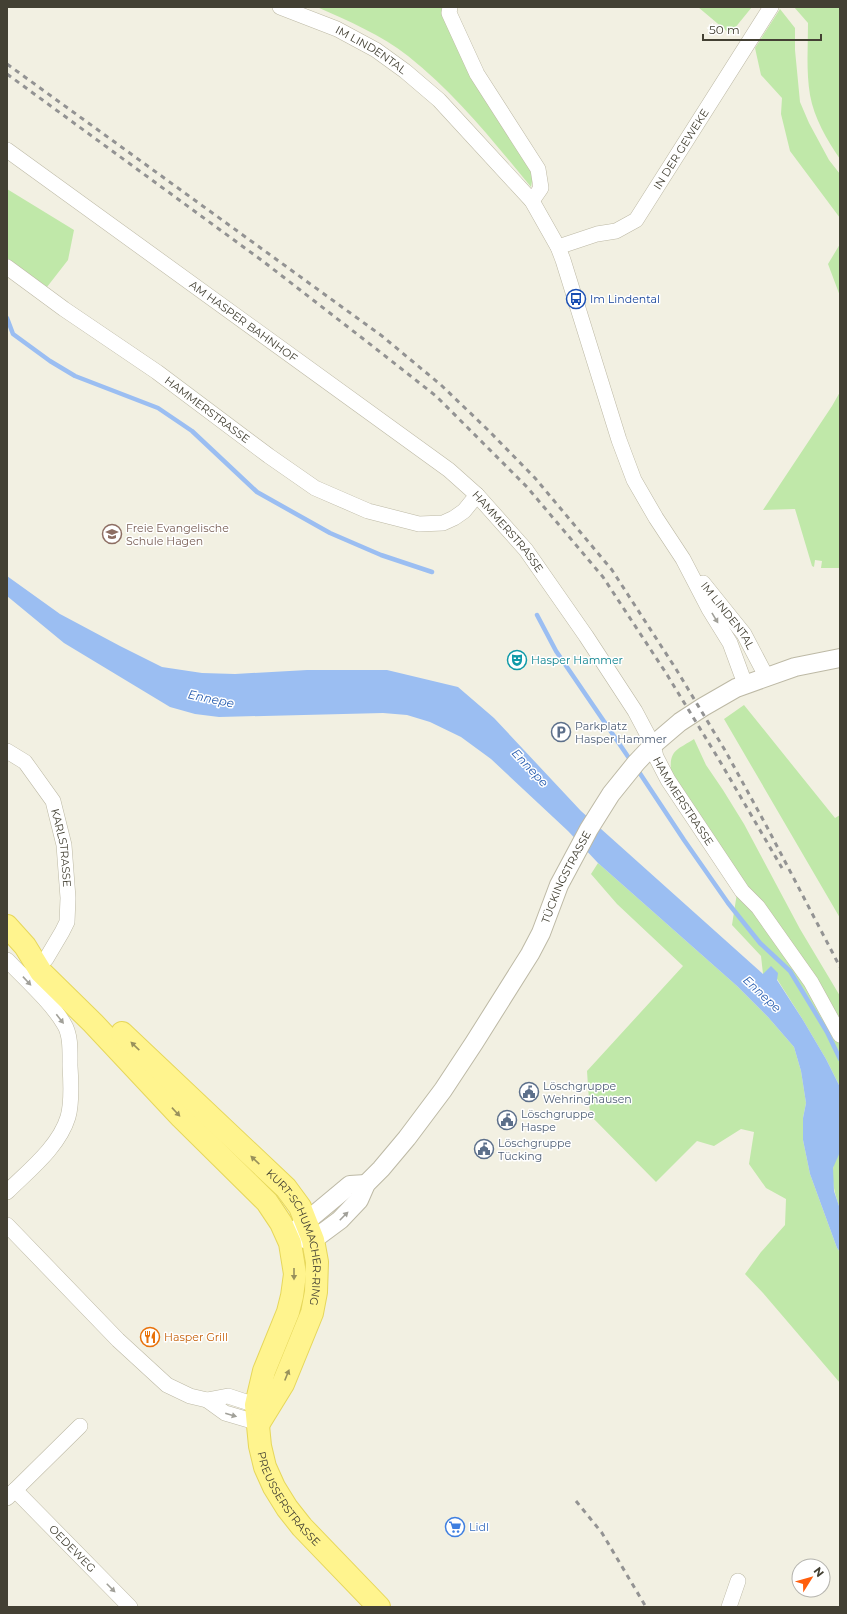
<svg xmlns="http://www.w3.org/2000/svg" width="847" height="1614" viewBox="0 0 847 1614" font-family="Montserrat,sans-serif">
<rect width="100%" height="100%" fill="#f2f0e2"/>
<!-- green -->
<path fill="#c0e8a9" d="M 317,7 L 442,7 L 451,31 L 534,171 L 531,187 C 493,141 455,93 408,56 C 382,35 348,21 317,7 Z
M 698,7 L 752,7 L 730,34 Z
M 794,7 L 840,7 L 840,159 C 827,140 814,118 810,95 C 806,71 808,47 808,23 Z
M 780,9 L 795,28 L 795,50 L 800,102 L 809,123 L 829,160 L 840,174 L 840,218 L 790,151 L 781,114 L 782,98 L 761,75 L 755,48 Z
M 7,189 L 74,230 L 68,260 L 47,287 L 7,258 Z
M 840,244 L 840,296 L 828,264 Z
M 840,392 L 840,568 L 821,568 L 822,561 L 815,560 L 814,567 L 812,566 L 795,509 L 763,510 L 832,406 Z
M 744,705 L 835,818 L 840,815 L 840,918 L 724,719 Z
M 694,739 L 706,765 L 723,790 L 744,824 L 800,929 L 840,996 L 840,1087 L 826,1059 L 803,1020 L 777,979 L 763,974 L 761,956 L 732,925 L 739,880 L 671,772 C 669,750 677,750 694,739 Z
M 598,863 L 737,986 L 768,1017 L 794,1047 L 801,1071 L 806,1103 L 803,1118 L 803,1140 L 810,1174 L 837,1248 L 840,1252 L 840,1383 L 763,1293 L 745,1274 L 761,1252 L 785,1225 L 786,1199 L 766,1188 L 749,1164 L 754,1132 L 741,1129 L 714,1146 L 697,1141 L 656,1182 L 590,1115 L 587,1071 L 683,966 L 617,904 L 591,874 Z
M 840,1152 L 840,1209 C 834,1192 827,1168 840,1152 Z"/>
<!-- water -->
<path fill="#9bbef2" d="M 7,576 L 60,614 L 120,646 L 162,667 L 202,673 L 235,674 L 307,670 L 387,670 L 458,687 L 494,718 L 581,811 L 763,974 L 771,966 L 778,973 L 777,980 L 803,1020 L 826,1059 L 840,1087 L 840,1152 L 833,1168 L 834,1191 L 840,1209 L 840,1252 L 837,1248 L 810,1174 L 803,1140 L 803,1118 L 806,1103 L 801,1071 L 794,1047 L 768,1017 L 737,986 L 598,863 L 568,831 L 491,759 L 461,737 L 430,722 L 407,715 L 383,713 L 219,717 L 195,714 L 170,707 L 64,643 L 7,596 Z"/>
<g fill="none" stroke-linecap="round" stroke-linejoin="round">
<!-- stream -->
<path stroke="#9bbef2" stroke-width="4.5" d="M 7,318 L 13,334 L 50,361 L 75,376 L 158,408 L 192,431 L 257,492 L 330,533 L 381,555 L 432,572
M 537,615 L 556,651 L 631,761
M 637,769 L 684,840 L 728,903 L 760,943 L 790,971 L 827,1032 L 840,1059"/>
<defs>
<g id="minor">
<path id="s1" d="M 280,7 L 337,29 L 376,50 L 405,71 L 439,100 L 532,201 L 558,247 L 563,260 L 619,440 L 634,480 L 656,518 L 683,559 L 709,609 L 730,643 L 745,684"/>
<path d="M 450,7 L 449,13 L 477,74 L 538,169 L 541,188 L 532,201"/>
<path id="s2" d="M 7,150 L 449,470 L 477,495 L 526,550 L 586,636 L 635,711 L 653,745 L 656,757 L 668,780 L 742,891 L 758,907 L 811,982 L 840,1035"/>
<path id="s3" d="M 558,247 L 597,234 L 616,231 L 636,220 L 771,7"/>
<path id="s4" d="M 7,267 L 64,309 L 157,372 L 269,456 L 315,488 L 368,511 L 419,524 L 443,523 L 454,518 L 464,511 L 477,495"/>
<path id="s5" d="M 703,583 L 744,634 L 766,676"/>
<path id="s6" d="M 7,751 L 25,762 L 53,801 L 64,845 L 68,898 L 67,922 L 62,932 L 46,959"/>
<path d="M 7,960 C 24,978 52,1003 64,1024 C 71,1035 70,1052 70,1066 C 71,1081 72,1103 68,1117 C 59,1147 28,1171 7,1192"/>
<path d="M 7,1225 L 118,1340 L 167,1385 L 190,1396 L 207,1400 L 228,1396 L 265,1408"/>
<path d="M 207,1400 L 225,1413 L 259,1423"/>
<path id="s7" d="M 15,1490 L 130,1607"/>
<path d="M 7,1498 L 80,1426"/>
<path d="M 729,1607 L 738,1581"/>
</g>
<g id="tertiary">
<path d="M 296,1230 L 350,1185 L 366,1184"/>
<path id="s8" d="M 300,1238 L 313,1240 L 340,1220 L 359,1200 L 366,1184 L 381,1169 L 407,1138 L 443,1090 L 474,1043 L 530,954 L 541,933 L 559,885 L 589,829 L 611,794 L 636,763 L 653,745 L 680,722 L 703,707 L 736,688 L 795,667 L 840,658"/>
</g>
<g id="primary">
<path id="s9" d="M 7,926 L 25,946 L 41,972 L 93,1023 L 181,1117 L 267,1202 L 281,1223 L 290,1243 L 295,1274 L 292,1296 L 288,1312 L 264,1371 L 256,1405 L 260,1446 L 265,1467 L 274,1487 L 287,1508 L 302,1527 L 379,1607"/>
<path id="s10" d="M 122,1033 L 286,1188 L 300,1207 L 313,1240 L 317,1262 L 316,1292 L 312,1313 L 283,1384 L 259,1423"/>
</g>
</defs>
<!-- minor casing -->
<use href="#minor" stroke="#bdb9a5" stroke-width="16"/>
<!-- tertiary casing -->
<use href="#tertiary" stroke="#bdb9a5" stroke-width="20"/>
<!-- primary casing -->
<use href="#primary" stroke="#e6d75b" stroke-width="24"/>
<!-- minor -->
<use href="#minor" stroke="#fff" stroke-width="15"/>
<!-- tertiary -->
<use href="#tertiary" stroke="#fff" stroke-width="18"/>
<!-- primary -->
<use href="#primary" stroke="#fff48e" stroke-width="22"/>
<!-- rail -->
<path stroke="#939393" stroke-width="3" stroke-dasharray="5 5" stroke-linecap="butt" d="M 7,64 L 382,336 L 441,385 L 488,430 L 535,478 L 612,570 L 676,669 L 726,752 L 767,827 L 840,967
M 7,74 L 264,262 L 375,348 L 436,396 L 527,487 L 603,577 L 666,673 L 718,758 L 782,868
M 576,1501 L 602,1533 L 646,1607"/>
</g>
<!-- one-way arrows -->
<defs><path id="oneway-solid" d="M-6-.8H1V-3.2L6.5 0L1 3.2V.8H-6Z"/></defs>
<g fill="#a1a099">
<use href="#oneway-solid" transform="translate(715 618) rotate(59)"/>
<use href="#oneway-solid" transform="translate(27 981) rotate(47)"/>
<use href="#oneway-solid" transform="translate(60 1019) rotate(52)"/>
<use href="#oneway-solid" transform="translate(344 1216) rotate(-45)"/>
<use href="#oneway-solid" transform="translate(231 1415) rotate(16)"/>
<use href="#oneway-solid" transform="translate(111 1588) rotate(45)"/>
</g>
<g fill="#98915c">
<use href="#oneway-solid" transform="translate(135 1046) rotate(-136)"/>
<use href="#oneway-solid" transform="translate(176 1112) rotate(47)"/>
<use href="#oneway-solid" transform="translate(255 1160) rotate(-137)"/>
<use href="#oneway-solid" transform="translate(294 1274) rotate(90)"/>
<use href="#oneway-solid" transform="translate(287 1375) rotate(-68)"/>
</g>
<!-- icons -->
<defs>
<symbol id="bus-ring" viewBox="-11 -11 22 22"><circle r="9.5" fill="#fff" stroke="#1a4fb4" stroke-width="1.5"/><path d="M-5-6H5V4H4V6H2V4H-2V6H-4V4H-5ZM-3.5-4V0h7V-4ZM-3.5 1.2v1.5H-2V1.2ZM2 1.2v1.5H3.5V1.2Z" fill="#1a4fb4"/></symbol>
<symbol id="school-ring" viewBox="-11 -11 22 22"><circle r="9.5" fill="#fff" stroke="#8d6e63" stroke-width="1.5"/><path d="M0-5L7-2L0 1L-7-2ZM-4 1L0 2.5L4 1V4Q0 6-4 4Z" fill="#8d6e63"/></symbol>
<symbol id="theatre-ring" viewBox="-11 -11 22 22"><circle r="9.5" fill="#fff" stroke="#0f9aa8" stroke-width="1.5"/><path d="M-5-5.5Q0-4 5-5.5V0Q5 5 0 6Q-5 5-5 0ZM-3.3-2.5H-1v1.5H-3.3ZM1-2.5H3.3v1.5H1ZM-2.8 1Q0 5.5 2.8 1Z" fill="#0f9aa8"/></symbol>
<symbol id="parking-ring" viewBox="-11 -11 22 22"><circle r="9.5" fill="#fff" stroke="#5c6f8a" stroke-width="1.5"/><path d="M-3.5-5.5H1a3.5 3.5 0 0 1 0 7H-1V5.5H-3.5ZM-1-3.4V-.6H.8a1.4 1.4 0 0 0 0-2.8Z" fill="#5c6f8a"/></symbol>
<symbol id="civic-ring" viewBox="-11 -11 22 22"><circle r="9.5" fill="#fff" stroke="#5c6f8a" stroke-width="1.5"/><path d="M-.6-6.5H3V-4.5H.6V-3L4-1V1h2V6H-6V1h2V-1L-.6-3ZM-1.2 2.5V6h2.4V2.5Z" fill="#5c6f8a"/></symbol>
<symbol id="restaurant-ring" viewBox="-11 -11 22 22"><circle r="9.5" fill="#fff" stroke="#e8710a" stroke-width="1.5"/><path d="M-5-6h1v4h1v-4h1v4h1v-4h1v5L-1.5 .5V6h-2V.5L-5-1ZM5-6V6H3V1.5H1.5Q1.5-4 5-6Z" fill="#e8710a"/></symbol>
<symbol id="supermarket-ring" viewBox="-11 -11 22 22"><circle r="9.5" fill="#fff" stroke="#3f7fe0" stroke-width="1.5"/><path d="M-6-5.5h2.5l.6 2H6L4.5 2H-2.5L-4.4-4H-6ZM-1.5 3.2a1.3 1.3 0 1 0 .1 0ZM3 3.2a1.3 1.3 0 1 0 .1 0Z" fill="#3f7fe0"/></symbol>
</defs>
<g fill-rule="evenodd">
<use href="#bus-ring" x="565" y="288" width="22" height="22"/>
<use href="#school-ring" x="101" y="523" width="22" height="22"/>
<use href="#theatre-ring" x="506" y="649" width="22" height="22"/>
<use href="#parking-ring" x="550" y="721" width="22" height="22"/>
<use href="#civic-ring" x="518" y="1081" width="22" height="22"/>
<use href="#civic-ring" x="496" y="1109" width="22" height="22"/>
<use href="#civic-ring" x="473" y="1138" width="22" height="22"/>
<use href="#restaurant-ring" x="139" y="1326" width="22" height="22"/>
<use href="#supermarket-ring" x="444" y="1516" width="22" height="22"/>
</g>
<g text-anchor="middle" stroke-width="3" stroke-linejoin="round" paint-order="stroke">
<!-- street labels -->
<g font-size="11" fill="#434033" stroke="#fff">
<text dy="4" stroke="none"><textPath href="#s1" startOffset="101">IM LINDENTAL</textPath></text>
<text dy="4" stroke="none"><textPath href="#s3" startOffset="167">IN DER GEWEKE</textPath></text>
<text dy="4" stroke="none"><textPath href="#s2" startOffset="292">AM HASPER BAHNHOF</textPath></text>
<text dy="4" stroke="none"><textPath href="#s4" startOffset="246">HAMMERSTRASSE</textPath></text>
<text dy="4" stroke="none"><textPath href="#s2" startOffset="631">HAMMERSTRASSE</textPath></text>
<text dy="4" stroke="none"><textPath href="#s5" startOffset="41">IM LINDENTAL</textPath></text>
<text dy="4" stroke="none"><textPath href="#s2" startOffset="954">HAMMERSTRASSE</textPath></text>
<text dy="4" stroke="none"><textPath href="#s6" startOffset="117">KARLSTRASSE</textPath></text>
<text dy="4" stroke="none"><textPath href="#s8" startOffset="460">TÜCKINGSTRASSE</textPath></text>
<text dy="4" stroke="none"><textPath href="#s10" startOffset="276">KURT-SCHUMACHER-RING</textPath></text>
<text dy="4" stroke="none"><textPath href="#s9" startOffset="698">PREUSSERSTRASSE</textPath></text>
<text dy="4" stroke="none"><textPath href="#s7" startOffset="82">OEDEWEG</textPath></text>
</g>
<!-- transit labels -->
<g font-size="11" fill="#164399" stroke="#fff" text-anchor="start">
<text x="590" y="303">Im Lindental</text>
</g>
<!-- education labels -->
<g font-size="11" fill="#785e54" stroke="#fff" text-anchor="start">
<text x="126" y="532">Freie Evangelische<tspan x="126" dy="13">Schule Hagen</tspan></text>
</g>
<!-- culture labels -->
<g font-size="11" fill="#0d838f" stroke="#fff" text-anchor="start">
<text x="531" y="664">Hasper Hammer</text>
</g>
<!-- service labels -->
<g font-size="11" fill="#4e5e75" stroke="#fff" text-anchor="start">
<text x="575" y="730">Parkplatz<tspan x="575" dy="13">Hasper Hammer</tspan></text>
<text x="543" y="1090">Löschgruppe<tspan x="543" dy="13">Wehringhausen</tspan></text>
<text x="521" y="1118">Löschgruppe<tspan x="521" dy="13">Haspe</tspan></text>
<text x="498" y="1147">Löschgruppe<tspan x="498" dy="13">Tücking</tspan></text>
</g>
<!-- food labels -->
<g font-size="11" fill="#c56008" stroke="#fff" text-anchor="start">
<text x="164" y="1341">Hasper Grill</text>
</g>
<!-- shop labels -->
<g font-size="11" fill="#366cbe" stroke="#fff" text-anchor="start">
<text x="469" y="1531">Lidl</text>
</g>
<!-- water labels -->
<g font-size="12" font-style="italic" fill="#2a5fb1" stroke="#fff">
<text transform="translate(211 699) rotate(12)" y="4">Ennepe</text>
<text transform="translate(530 768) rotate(47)" y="4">Ennepe</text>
<text transform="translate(762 994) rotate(43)" y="4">Ennepe</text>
</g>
</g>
<!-- border -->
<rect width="847" height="1614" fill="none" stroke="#434033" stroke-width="16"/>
<!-- north arrow -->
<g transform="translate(811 1578) rotate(53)"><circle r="19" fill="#ffffff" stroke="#b4b3ad"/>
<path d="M0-3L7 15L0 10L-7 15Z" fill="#ff5e0c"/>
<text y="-6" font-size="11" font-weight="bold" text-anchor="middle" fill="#434033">N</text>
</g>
<!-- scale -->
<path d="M703 34v6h118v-6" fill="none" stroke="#434033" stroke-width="2"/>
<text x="709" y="34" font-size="12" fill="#434033" stroke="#ffffff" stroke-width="3" paint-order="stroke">50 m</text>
</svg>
